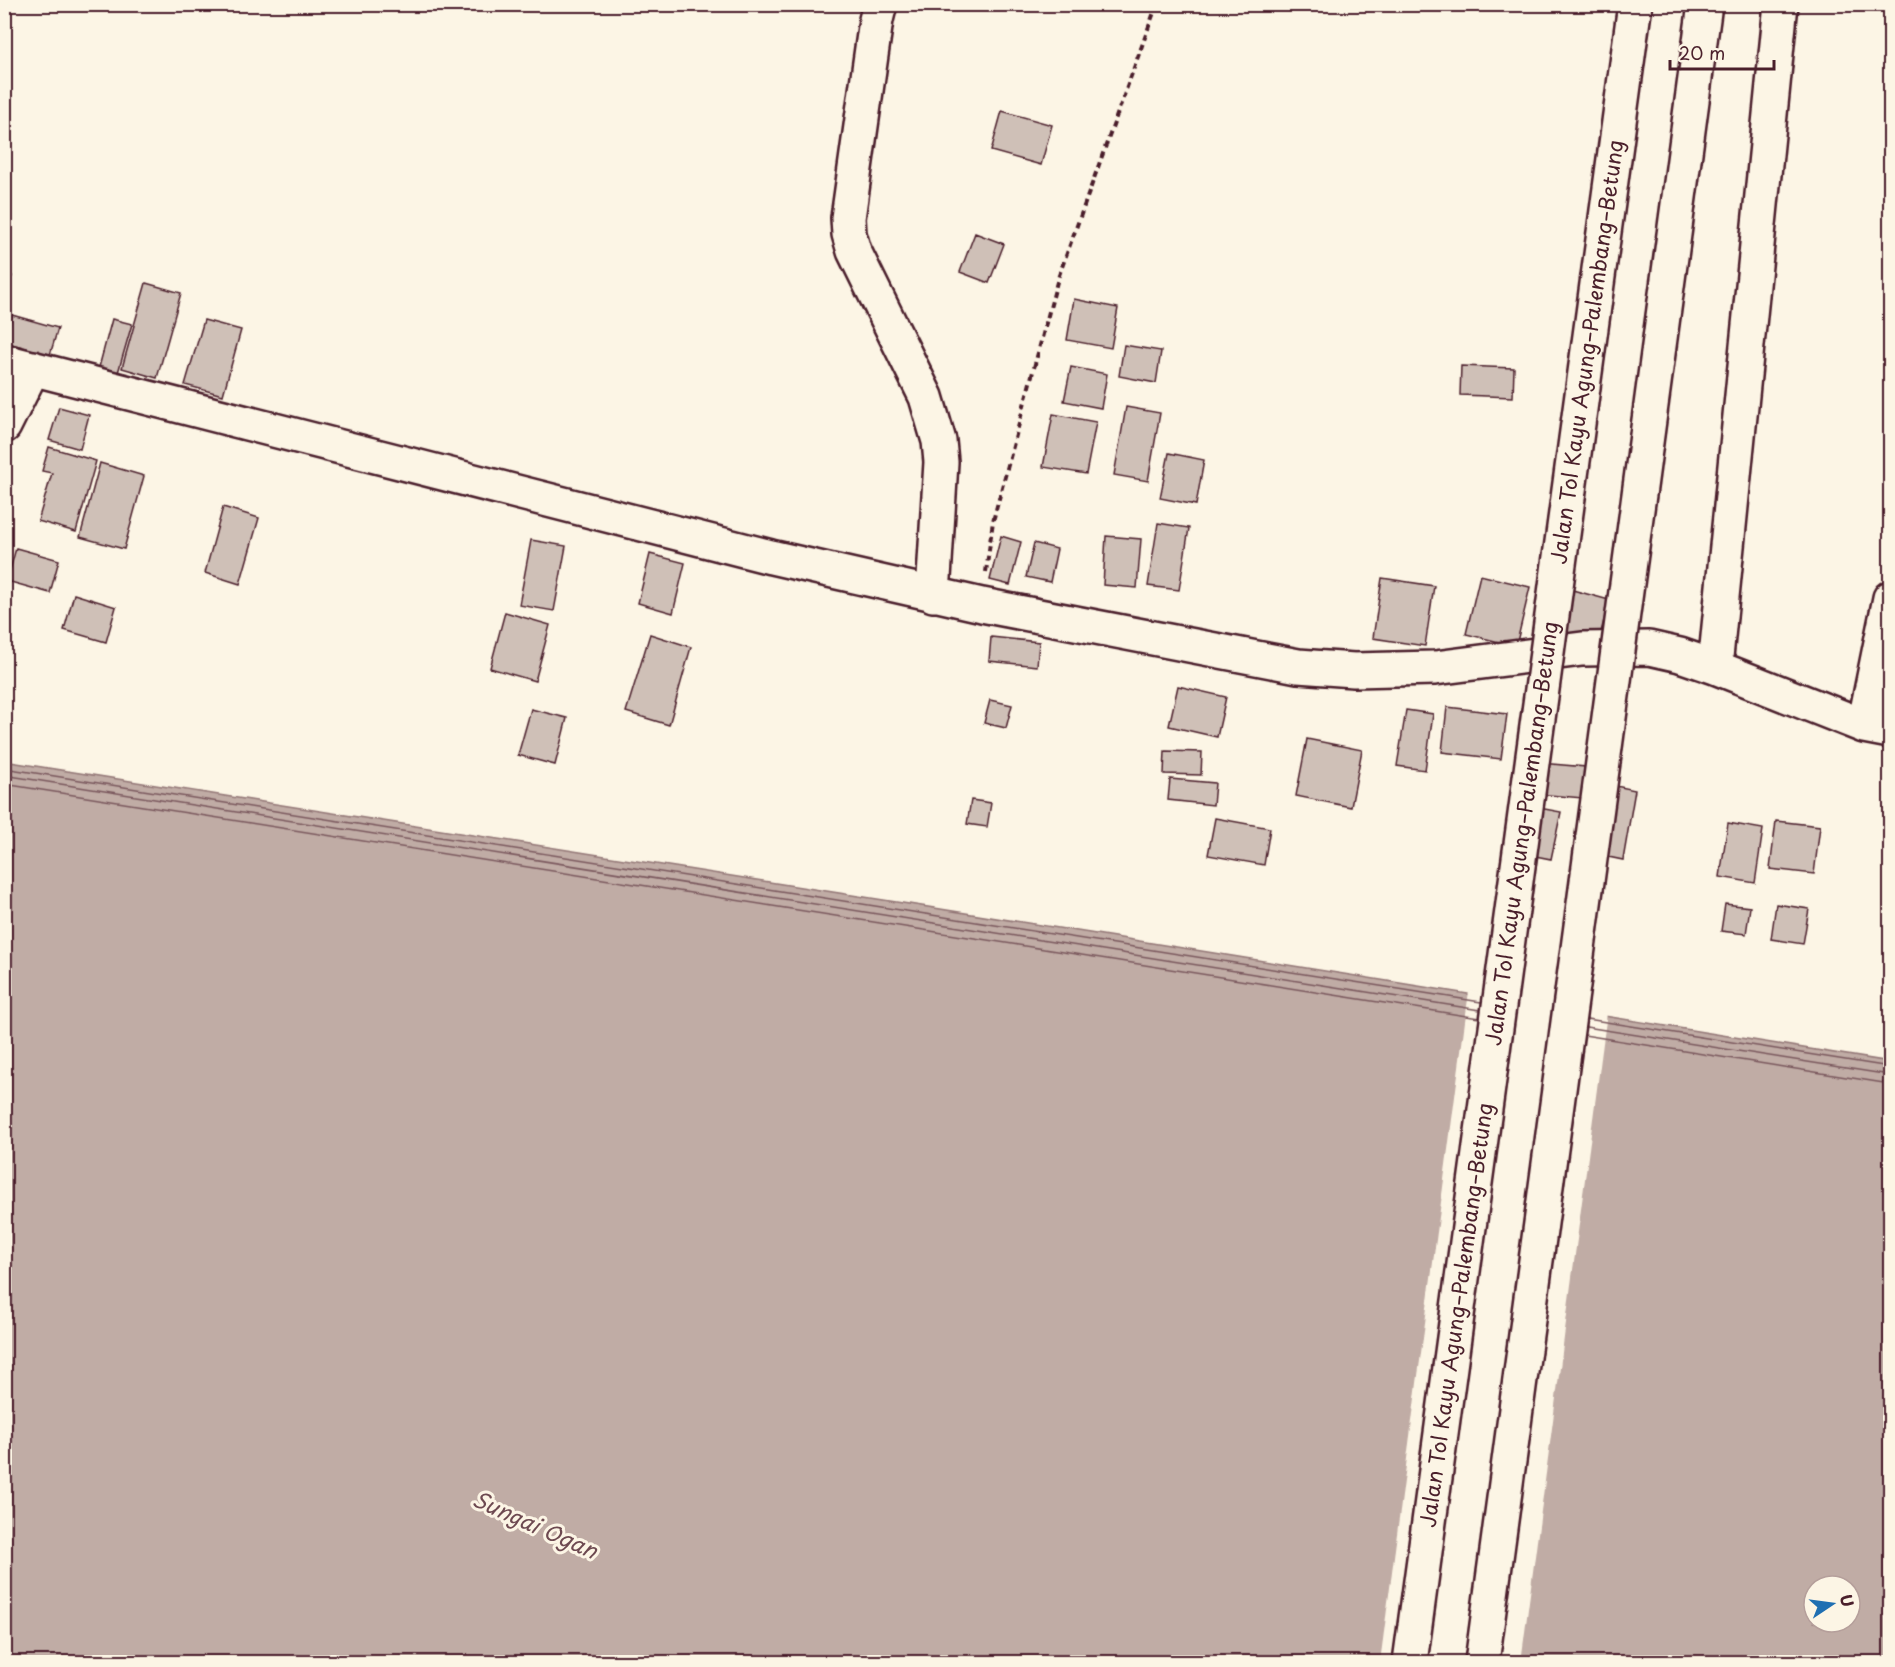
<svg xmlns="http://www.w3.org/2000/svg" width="1895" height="1667" viewBox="0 0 1895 1667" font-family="'Playpen Sans',sans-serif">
<rect width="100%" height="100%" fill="#fcf5e5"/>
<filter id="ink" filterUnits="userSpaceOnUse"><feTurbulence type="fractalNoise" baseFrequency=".0167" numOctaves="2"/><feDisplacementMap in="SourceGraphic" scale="12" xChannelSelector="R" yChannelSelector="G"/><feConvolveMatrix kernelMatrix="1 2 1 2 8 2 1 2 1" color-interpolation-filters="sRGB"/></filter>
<g filter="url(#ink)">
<!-- water -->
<path fill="#c0aca5" stroke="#917474" stroke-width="1.5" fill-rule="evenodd" d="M 4,761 L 928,907 L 1890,1062 L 1890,1662 L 5,1662 ZM 1814,1586 L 1850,1586 L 1850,1622 L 1814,1622 Z"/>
<!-- pier -->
<path fill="#fcf5e5" d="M 1469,991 L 1607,1013 L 1521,1662 L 1380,1662 Z"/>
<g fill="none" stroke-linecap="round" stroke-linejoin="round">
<!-- shore -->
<path stroke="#79575c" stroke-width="1.5" d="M 4,768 L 1481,1002
M 4,775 L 1480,1010
M 4,784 L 1479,1018
M 1587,1019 L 1890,1067
M 1586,1027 L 1890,1075
M 1584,1035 L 1890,1084"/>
</g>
<!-- building -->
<path fill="#cfc0b7" stroke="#4a1f2b" stroke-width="1.5" d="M 1002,111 L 1052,125 L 1041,165 L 991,151 Z
M 975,233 L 1004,244 L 989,283 L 960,272 Z
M 4,274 L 12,276 L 4,302 Z
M 146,283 L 181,293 L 157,378 L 122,368 Z
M 1074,299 L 1118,308 L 1111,348 L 1067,340 Z
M 12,315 L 58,328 L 50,355 L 5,342 Z
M 112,319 L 132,324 L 117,376 L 98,371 Z
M 204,320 L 241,330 L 223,395 L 185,385 Z
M 1124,345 L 1161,351 L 1156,383 L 1119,376 Z
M 1461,366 L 1514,368 L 1513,397 L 1460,395 Z
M 1071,367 L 1107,374 L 1101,408 L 1064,401 Z
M 59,407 L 89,415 L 80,449 L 49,440 Z
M 1126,407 L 1160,413 L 1148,481 L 1114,475 Z
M 1053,414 L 1096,422 L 1086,474 L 1043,467 Z
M 49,447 L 96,461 L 76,532 L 38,521 L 52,473 L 42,471 Z
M 1169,453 L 1204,460 L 1196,505 L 1160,498 Z
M 100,463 L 144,476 L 124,549 L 80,537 Z
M 223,507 L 259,518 L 240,584 L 205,573 Z
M 1158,523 L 1189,528 L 1179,590 L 1148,586 Z
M 1001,536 L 1021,542 L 1010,585 L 990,580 Z
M 1106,536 L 1141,539 L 1137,588 L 1103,585 Z
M 531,540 L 566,546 L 554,611 L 519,605 Z
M 1034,543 L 1057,549 L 1050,582 L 1026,577 Z
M 16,548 L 59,560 L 50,593 L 7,581 Z
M 650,554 L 685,563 L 673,613 L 638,603 Z
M 1480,575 L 1530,587 L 1516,646 L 1466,634 Z
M 1382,578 L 1434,586 L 1425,646 L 1373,638 Z
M 1569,589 L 1609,600 L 1598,644 L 1557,634 Z
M 74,594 L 116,607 L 106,642 L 64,630 Z
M 505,612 L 550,625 L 535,681 L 490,668 Z
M 650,634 L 691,647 L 669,725 L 626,712 Z
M 991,637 L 1039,642 L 1037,666 L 989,661 Z
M 1178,686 L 1226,697 L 1217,737 L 1169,726 Z
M 990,700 L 1012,705 L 1006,728 L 984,723 Z
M 1447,707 L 1507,714 L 1501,759 L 1442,752 Z
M 531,709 L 567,718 L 555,765 L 518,755 Z
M 1406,710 L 1433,714 L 1425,770 L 1397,766 Z
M 1307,739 L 1362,750 L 1351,807 L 1296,796 Z
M 1165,751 L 1202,752 L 1201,775 L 1164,774 Z
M 1540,763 L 1586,767 L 1583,798 L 1537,794 Z
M 1170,779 L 1215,783 L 1213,805 L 1168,800 Z
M 1597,782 L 1635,790 L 1623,860 L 1584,852 Z
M 971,800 L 991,803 L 987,827 L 967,824 Z
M 1534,807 L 1561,812 L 1551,859 L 1525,854 Z
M 1215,818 L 1270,828 L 1264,865 L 1208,855 Z
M 1776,821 L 1820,826 L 1814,874 L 1770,869 Z
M 1728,823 L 1763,829 L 1755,883 L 1720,877 Z
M 1725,904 L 1750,907 L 1746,934 L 1721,931 Z
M 1776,904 L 1809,909 L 1803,944 L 1771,939 Z"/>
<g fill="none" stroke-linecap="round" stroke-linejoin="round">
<defs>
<path id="minor" d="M 880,4 L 876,20 L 848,218 L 849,234 L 854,251 L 926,397 L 939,441 L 941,462 L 933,595
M 4,361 L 771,557 L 982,605 L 1298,666 L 1354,670 L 1435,668 L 1582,649 L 1649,648 L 1680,655 L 1715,667 L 1864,726 L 1890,731
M 4,426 L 33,368
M 1715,667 L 1781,4
M 1864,726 L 1890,598"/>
</defs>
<!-- minor casing -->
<use href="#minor" stroke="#4a1f2b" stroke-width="38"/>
<!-- path -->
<path stroke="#4a1f2b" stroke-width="4" stroke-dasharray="6 4.5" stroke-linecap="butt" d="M 986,572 L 993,521 L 1058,278 L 1157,4"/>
<!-- minor -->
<use href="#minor" stroke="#fcf5e5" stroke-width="33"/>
<defs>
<g id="highway-bridge">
<path id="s1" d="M 1410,1662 L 1635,4"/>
<path d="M 1482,1662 L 1705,4"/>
</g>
</defs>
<!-- highway-bridge casing -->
<use href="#highway-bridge" stroke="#4a1f2b" stroke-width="38" stroke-linecap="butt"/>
<!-- highway-bridge -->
<use href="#highway-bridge" stroke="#fcf5e5" stroke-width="33"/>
</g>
</g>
<g text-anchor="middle" stroke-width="6" stroke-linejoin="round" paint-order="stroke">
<!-- street labels -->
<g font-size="21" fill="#4a1f2b" stroke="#fcf5e5">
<text dy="7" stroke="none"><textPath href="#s1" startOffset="1322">Jalan Tol Kayu Agung–Palembang–Betung</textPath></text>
<text dy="7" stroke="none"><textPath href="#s1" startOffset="836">Jalan Tol Kayu Agung–Palembang–Betung</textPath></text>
<text dy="7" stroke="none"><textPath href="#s1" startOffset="350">Jalan Tol Kayu Agung–Palembang–Betung</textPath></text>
</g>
<!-- water labels -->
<g font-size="22" font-style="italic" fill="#6d4950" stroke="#fcf5e5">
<text transform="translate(535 1525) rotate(24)" y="8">Sungai Ogan</text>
</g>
</g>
<!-- margin -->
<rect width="1895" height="1667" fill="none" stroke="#fcf5e5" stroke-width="24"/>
<rect x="12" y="12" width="1871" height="1643" fill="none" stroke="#4a1f2b" stroke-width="2" filter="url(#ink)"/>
<!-- north arrow -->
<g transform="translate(1832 1604) rotate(77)"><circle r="28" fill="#fcf5e5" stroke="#b59f9b" stroke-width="1.5"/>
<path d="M0-4.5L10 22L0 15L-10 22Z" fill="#1f6fb2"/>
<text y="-9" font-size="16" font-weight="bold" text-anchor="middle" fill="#4a1f2b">U</text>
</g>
<!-- scale -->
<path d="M1670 60v9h104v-9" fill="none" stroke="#4a1f2b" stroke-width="3"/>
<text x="1679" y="60" font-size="18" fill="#4a1f2b" stroke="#fcf5e5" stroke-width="4.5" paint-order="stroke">20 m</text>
</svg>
